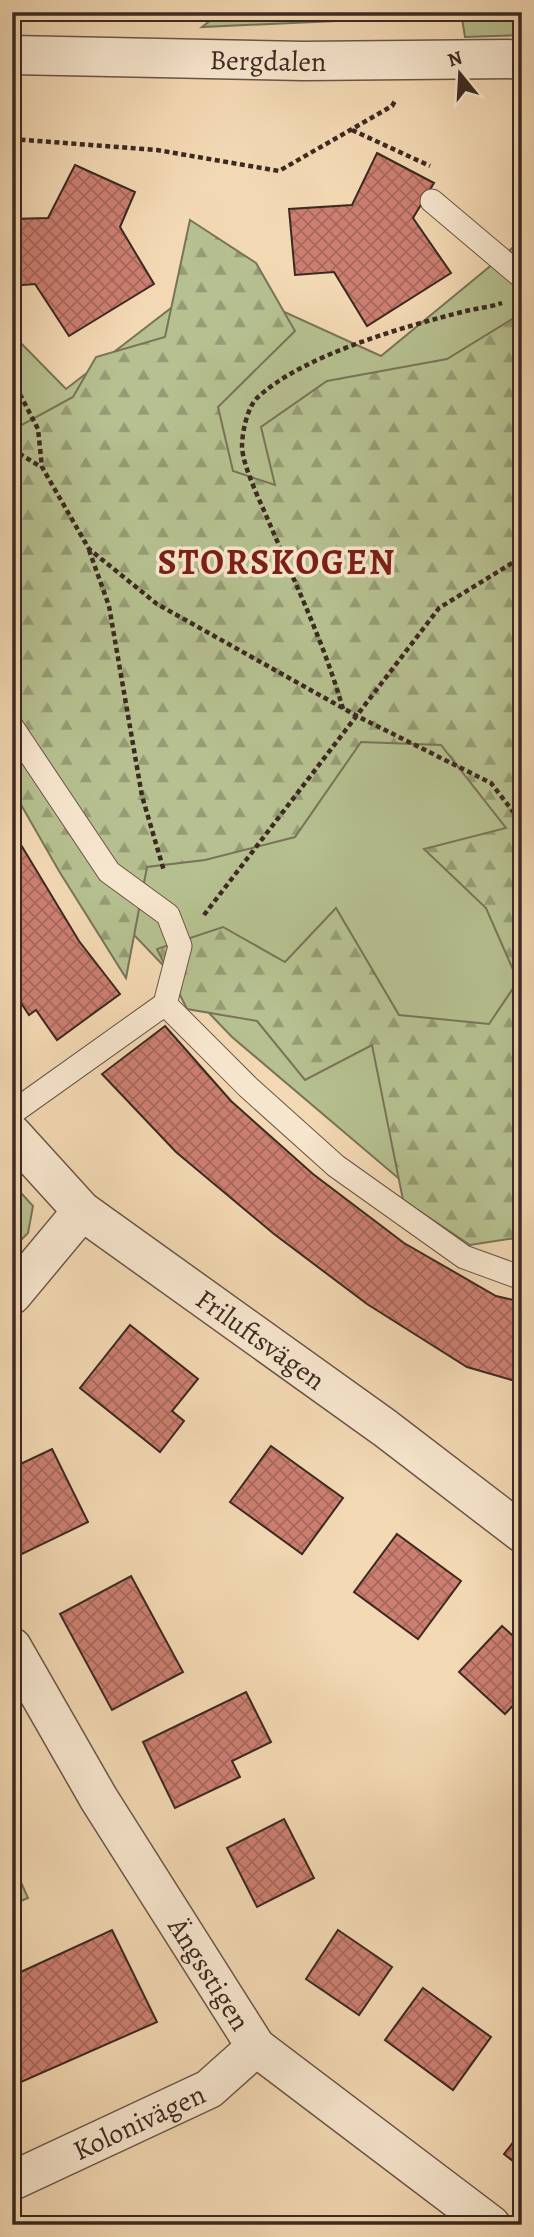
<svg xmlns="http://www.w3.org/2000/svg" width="534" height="2237" viewBox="0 0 534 2237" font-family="Alegreya,serif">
<defs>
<pattern id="forest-firs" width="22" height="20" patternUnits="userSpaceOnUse" patternTransform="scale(1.75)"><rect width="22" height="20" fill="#b6c090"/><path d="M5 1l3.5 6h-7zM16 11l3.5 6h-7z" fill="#959c75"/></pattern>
<pattern id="building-cross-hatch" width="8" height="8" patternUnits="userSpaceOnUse" patternTransform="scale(1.75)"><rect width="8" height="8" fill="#cc7f71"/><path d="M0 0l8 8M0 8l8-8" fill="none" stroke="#a7685c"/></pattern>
</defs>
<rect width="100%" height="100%" fill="#f2d8b3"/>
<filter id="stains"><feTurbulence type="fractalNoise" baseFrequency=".00286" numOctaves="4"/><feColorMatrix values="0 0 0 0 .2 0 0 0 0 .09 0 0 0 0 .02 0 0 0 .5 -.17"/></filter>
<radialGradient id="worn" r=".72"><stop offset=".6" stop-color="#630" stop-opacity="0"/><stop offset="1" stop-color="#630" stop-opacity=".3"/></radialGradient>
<!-- green -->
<path fill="#b6c090" stroke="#797458" stroke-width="2" d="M 221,12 L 339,12 L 336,21 L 202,27 Z
M 461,12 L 522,12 L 522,35 L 465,37 Z
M 522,240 L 522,1241 L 404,1183 L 232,1037 L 109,909 L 12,713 L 12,334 L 66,389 L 210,278 L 381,356 Z
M 12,1183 L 33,1206 L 28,1233 L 12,1249 Z
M 12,1862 L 28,1898 L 12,1905 Z"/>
<!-- forest -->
<path fill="url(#forest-firs)" stroke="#797458" stroke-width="2" d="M 190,220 L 256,263 L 295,331 L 218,407 L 233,471 L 275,485 L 261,427 L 327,381 L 447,359 L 522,313 L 522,1237 L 470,1245 L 403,1200 L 372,1045 L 305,1080 L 257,1021 L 187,1009 L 157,949 L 223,927 L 285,962 L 336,908 L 399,1015 L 489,1024 L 518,981 L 486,908 L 424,849 L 506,828 L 441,745 L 361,742 L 295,837 L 205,860 L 147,867 L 126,978 L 59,871 L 12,789 L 12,411 L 20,426 L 73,397 L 96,357 L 165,337 Z"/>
<!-- building -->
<path fill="url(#building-cross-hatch)" stroke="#3c2921" stroke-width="2" d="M 377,153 L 434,183 L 413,218 L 451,273 L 367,326 L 334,272 L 295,275 L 289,209 L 352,205 Z
M 75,165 L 135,192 L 120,227 L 154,284 L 69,336 L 35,284 L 12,286 L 12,219 L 48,218 Z
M 12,830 L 79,941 L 120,994 L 57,1040 L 36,1010 L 29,1015 L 12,989 Z
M 165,1026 L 231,1101 L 313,1174 L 404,1243 L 496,1296 L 522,1302 L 522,1383 L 467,1367 L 367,1304 L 274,1234 L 176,1152 L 102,1074 Z
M 130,1325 L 198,1379 L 172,1411 L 184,1421 L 160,1452 L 80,1388 Z
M 271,1446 L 343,1498 L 302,1554 L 230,1502 Z
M 52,1449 L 88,1522 L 22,1554 L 12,1533 L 12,1468 Z
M 397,1534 L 461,1581 L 418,1639 L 354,1592 Z
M 131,1576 L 183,1672 L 112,1710 L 60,1614 Z
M 502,1626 L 522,1644 L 522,1696 L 505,1714 L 459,1672 Z
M 246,1692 L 271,1742 L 232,1761 L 240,1777 L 175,1808 L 143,1742 Z
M 284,1819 L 314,1878 L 257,1907 L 227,1848 Z
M 112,1930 L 157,2022 L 12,2086 L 12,1976 Z
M 338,1930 L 392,1967 L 359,2015 L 306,1979 Z
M 423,1988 L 491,2037 L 453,2090 L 385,2040 Z
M 522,2131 L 522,2168 L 504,2154 Z"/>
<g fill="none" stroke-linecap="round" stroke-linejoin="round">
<defs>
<path id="service" d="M 432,201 L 522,277
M 12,727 L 109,872 L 168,915 L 180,946 L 165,1004
M 12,1113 L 165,1004 L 248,1087 L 336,1166 L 464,1257 L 522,1278"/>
<g id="minor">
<path id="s1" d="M 12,55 L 304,61 L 522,59"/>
<path id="s2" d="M 12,1134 L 82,1211 L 385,1428 L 522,1533"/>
<path d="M 12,1295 L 82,1211"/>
<path id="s3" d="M 12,1647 L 99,1799 L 256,2047 L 491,2225"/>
<path id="s4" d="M 12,2181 L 209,2089 L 256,2047"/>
</g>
</defs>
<!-- service casing -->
<use href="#service" stroke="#6a5546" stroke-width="25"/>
<!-- minor casing -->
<use href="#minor" stroke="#6a5546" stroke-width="41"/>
<!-- path -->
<path stroke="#3c2921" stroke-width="4.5" stroke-dasharray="5 3.5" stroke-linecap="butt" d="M 352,130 L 430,166
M 12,139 L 157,150 L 279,171 L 392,106 L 395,101
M 12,379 L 38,429 L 42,467 L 89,549 L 157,604 L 357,716 L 491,783 L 522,823
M 12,449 L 41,467
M 89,550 L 109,606 L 142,796 L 164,871
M 343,709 C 325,646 297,587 271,527 C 263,507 243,468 242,447 C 242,433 247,408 257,398 C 302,355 406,326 466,311 C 478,308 491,307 502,303
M 204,915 L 439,608 L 522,557"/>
<!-- service -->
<use href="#service" stroke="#f7e6ce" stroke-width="23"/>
<!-- minor -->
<use href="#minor" stroke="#f7e6ce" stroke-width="38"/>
</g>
<g text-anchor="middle" stroke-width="7" stroke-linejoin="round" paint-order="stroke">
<!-- street labels -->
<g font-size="28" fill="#3c2921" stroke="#f7e6ce">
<text dy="10" stroke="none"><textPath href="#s1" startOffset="256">Bergdalen</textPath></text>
<text dy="10" stroke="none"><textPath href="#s2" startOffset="324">Friluftsvägen</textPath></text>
<text dy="10" stroke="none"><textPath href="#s3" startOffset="382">Ängsstigen</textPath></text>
<text dy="10" stroke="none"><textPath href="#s4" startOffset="140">Kolonivägen</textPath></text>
</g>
<!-- district labels -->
<g font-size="35" font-weight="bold" letter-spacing="2" fill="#7a1f14" stroke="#f7e6ce">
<text x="277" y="574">STORSKOGEN</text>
</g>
</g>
<!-- margin -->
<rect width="534" height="2237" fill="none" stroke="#f2d8b3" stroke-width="42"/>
<rect x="14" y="14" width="506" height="2209" fill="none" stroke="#3c2921" stroke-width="3.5"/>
<rect x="21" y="21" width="492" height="2195" fill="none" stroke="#3c2921" stroke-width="2"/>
<!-- north arrow -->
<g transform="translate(460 74) rotate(342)" stroke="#f7e6ce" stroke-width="5" paint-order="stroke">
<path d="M0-5L12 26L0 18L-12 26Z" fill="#3c2921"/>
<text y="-10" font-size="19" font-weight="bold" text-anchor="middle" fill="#3c2921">N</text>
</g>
<rect width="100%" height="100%" filter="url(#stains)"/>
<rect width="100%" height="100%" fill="url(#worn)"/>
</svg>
